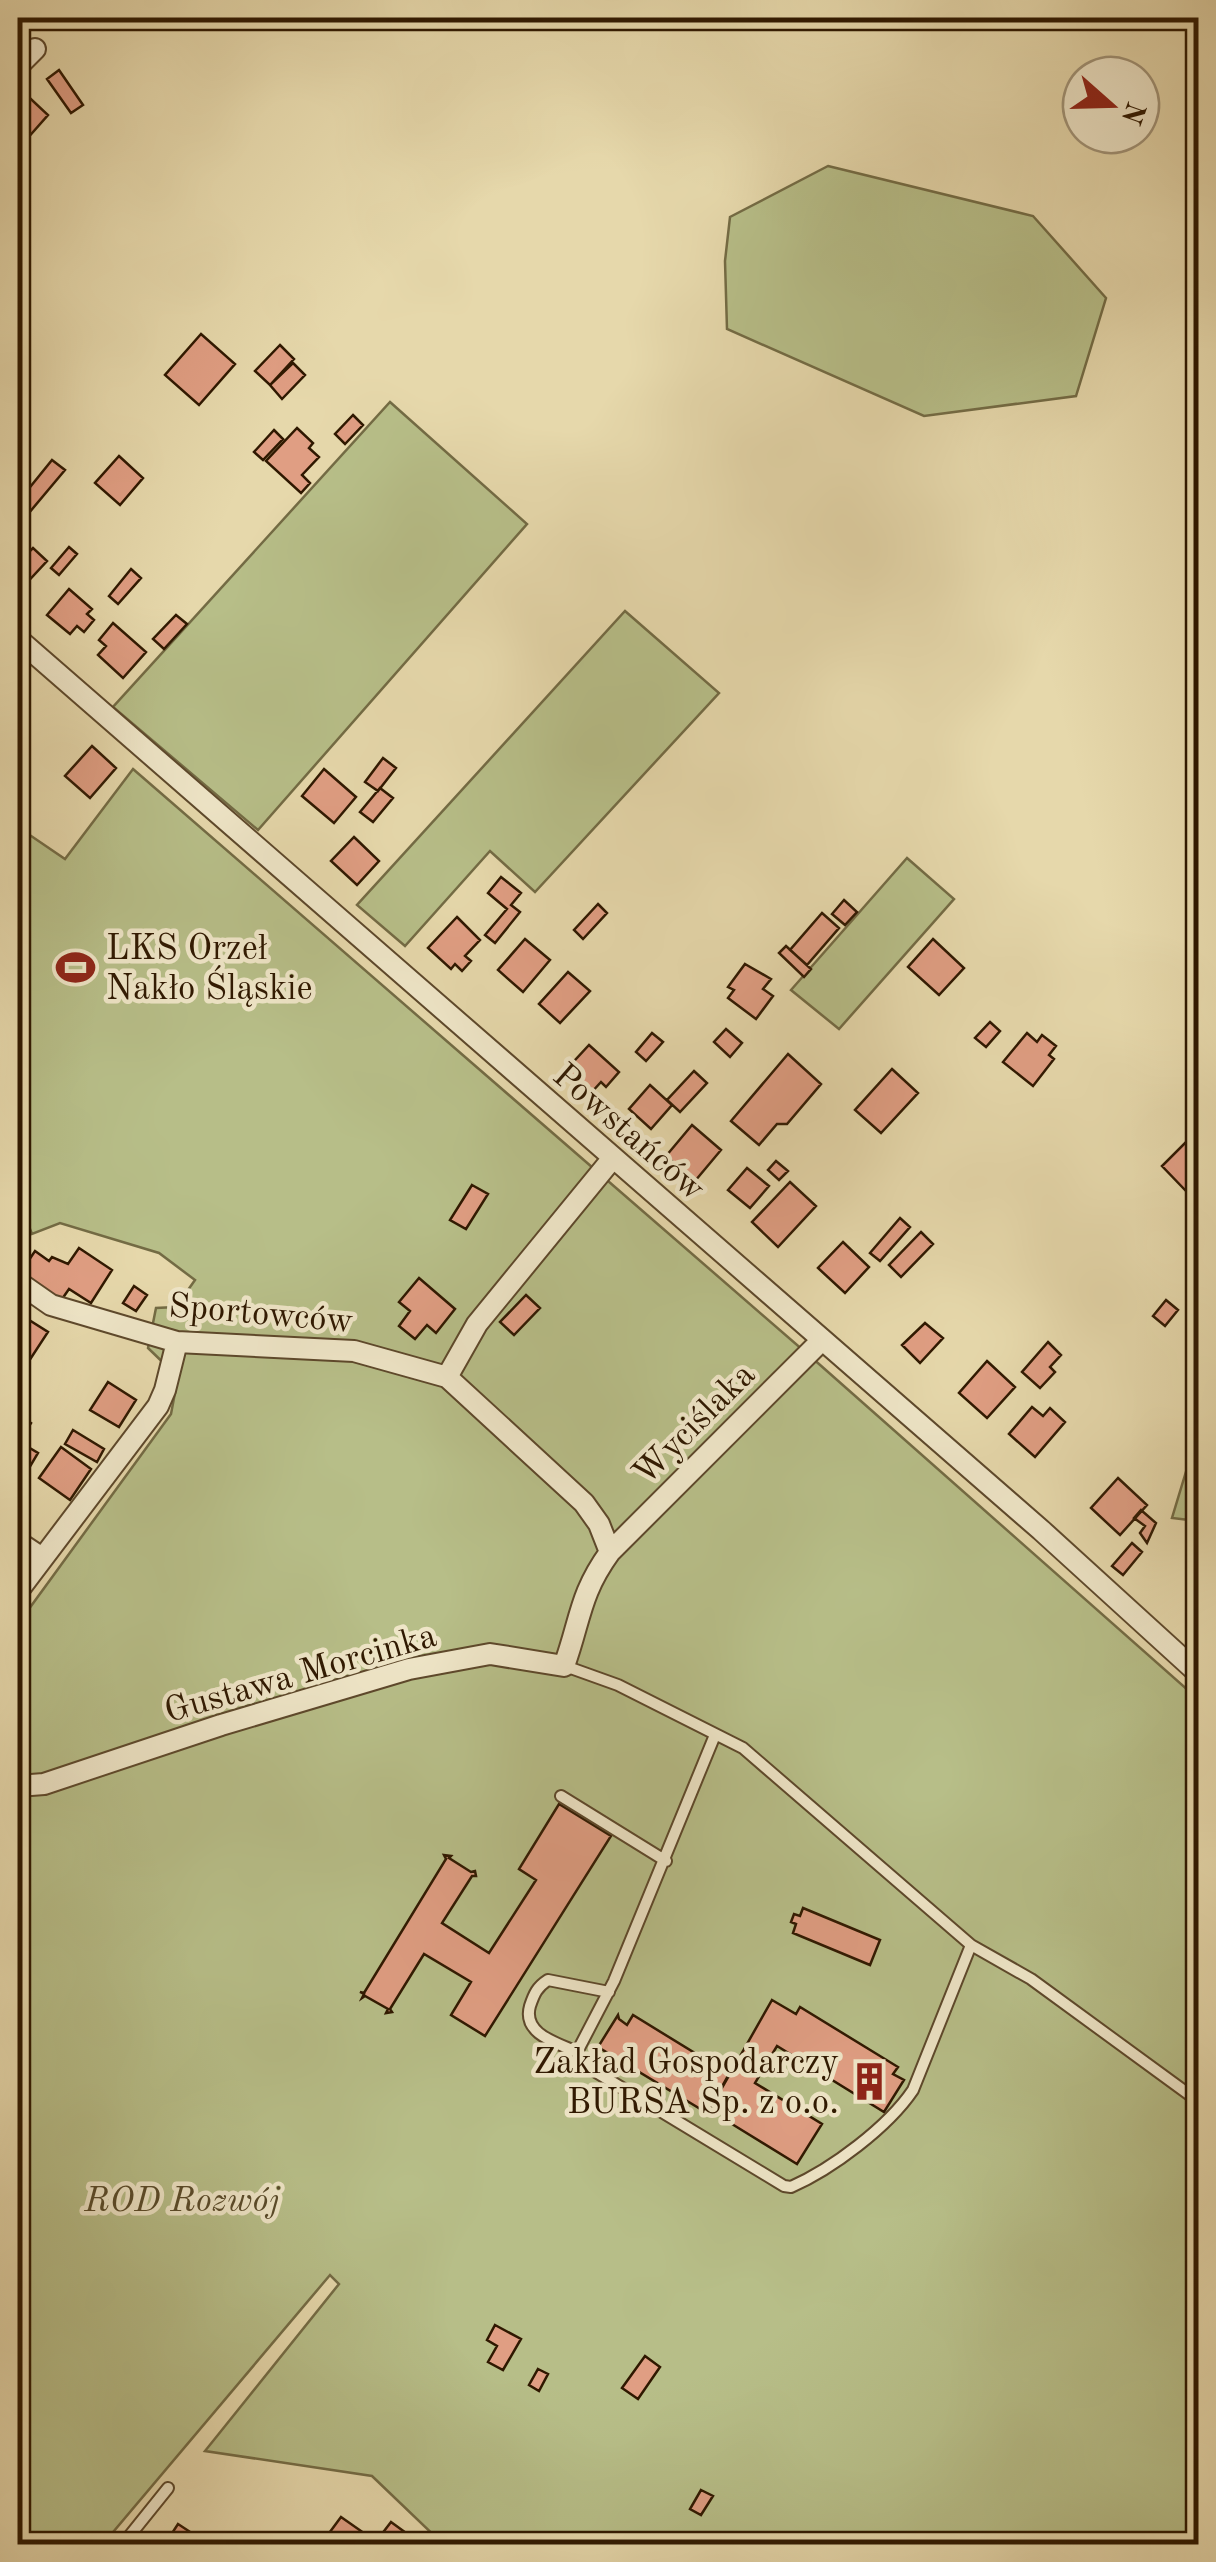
<svg xmlns="http://www.w3.org/2000/svg" width="1216" height="2562" viewBox="0 0 1216 2562" font-family="'Old Standard TT',serif">
<rect width="100%" height="100%" fill="#e6d8ab"/>
<filter id="stains"><feTurbulence type="fractalNoise" baseFrequency=".002" numOctaves="4"/><feColorMatrix values="0 0 0 0 .2 0 0 0 0 .09 0 0 0 0 .02 0 0 0 .5 -.17"/></filter>
<radialGradient id="worn" r=".72"><stop offset=".6" stop-color="#630" stop-opacity="0"/><stop offset="1" stop-color="#630" stop-opacity=".3"/></radialGradient>
<!-- green -->
<path fill="#b7be88" stroke="#736b44" stroke-width="2.5" d="M 828,166 L 1033,216 L 1106,298 L 1076,396 L 924,416 L 727,329 L 725,261 L 730,217 Z
M 390,402 L 527,524 L 258,830 L 113,707 Z
M 625,611 L 719,693 L 535,892 L 490,851 L 405,946 L 357,905 Z
M 133,769 L 819,1364 L 1198,1699 L 1198,2544 L 443,2544 L 372,2476 L 205,2451 L 339,2284 L 330,2275 L 103,2544 L 18,2544 L 18,1624 L 171,1414 L 178,1377 L 148,1348 L 156,1308 L 176,1307 L 195,1280 L 159,1253 L 60,1223 L 32,1234 L 26,1219 L 18,1238 L 18,827 L 65,859 Z
M 907,858 L 954,899 L 839,1029 L 791,990 Z
M 1198,1432 L 1198,1521 L 1172,1518 Z"/>
<!-- building -->
<path fill="#e09e83" stroke="#2f1800" stroke-width="2.5" d="M 59,70 L 83,105 L 71,113 L 47,79 Z
M 18,87 L 48,115 L 18,149 Z
M 201,334 L 235,364 L 199,405 L 165,375 Z
M 280,345 L 294,359 L 270,385 L 255,371 Z
M 293,363 L 305,375 L 282,399 L 270,385 Z
M 353,415 L 363,425 L 345,444 L 335,434 Z
M 297,428 L 313,443 L 309,448 L 319,457 L 302,475 L 310,483 L 301,493 L 266,461 Z
M 274,430 L 283,439 L 263,460 L 254,452 Z
M 119,456 L 143,478 L 120,505 L 95,483 Z
M 52,460 L 65,470 L 23,520 L 18,516 L 18,502 Z
M 20,547 L 27,554 L 33,548 L 47,561 L 21,589 L 18,586 Z
M 69,547 L 77,554 L 59,575 L 51,568 Z
M 131,569 L 141,578 L 118,604 L 109,596 Z
M 69,589 L 92,609 L 87,614 L 94,620 L 84,632 L 77,626 L 70,634 L 47,615 Z
M 176,615 L 187,624 L 164,649 L 153,639 Z
M 113,623 L 146,652 L 123,678 L 98,655 L 106,646 L 99,640 Z
M 92,746 L 116,768 L 90,798 L 65,776 Z
M 383,758 L 396,768 L 378,791 L 365,782 Z
M 324,769 L 356,797 L 334,823 L 302,796 Z
M 380,788 L 393,798 L 373,822 L 360,812 Z
M 354,837 L 379,861 L 357,885 L 331,861 Z
M 501,877 L 521,893 L 511,905 L 520,912 L 495,943 L 485,935 L 507,909 L 488,893 Z
M 844,900 L 857,912 L 845,925 L 832,914 Z
M 598,904 L 607,913 L 583,939 L 574,930 Z
M 822,913 L 839,928 L 807,965 L 790,950 Z
M 457,917 L 480,940 L 465,956 L 471,961 L 462,971 L 455,964 L 451,969 L 428,948 Z
M 525,939 L 550,960 L 523,992 L 498,970 Z
M 933,939 L 964,968 L 939,995 L 908,967 Z
M 786,946 L 811,969 L 804,977 L 779,953 Z
M 745,964 L 771,979 L 763,989 L 773,996 L 756,1019 L 728,998 L 734,990 L 728,987 Z
M 568,972 L 590,991 L 560,1023 L 539,1004 Z
M 990,1022 L 1000,1031 L 986,1047 L 975,1038 Z
M 726,1029 L 742,1043 L 730,1057 L 714,1042 Z
M 652,1033 L 663,1042 L 646,1061 L 636,1052 Z
M 1027,1033 L 1037,1042 L 1042,1035 L 1056,1046 L 1049,1055 L 1054,1059 L 1033,1086 L 1003,1062 Z
M 589,1045 L 619,1072 L 606,1087 L 601,1082 L 590,1094 L 565,1071 Z
M 788,1054 L 821,1084 L 787,1124 L 777,1124 L 759,1145 L 731,1121 Z
M 892,1069 L 918,1093 L 881,1133 L 855,1110 Z
M 694,1071 L 707,1083 L 680,1112 L 667,1100 Z
M 650,1085 L 672,1105 L 651,1129 L 629,1109 Z
M 692,1125 L 721,1150 L 695,1181 L 666,1156 Z
M 1192,1136 L 1198,1142 L 1198,1178 L 1186,1191 L 1162,1166 Z
M 776,1161 L 788,1171 L 779,1180 L 768,1170 Z
M 747,1168 L 769,1186 L 750,1208 L 728,1190 Z
M 790,1182 L 816,1206 L 778,1247 L 752,1222 Z
M 472,1185 L 488,1194 L 466,1229 L 450,1220 Z
M 900,1218 L 910,1227 L 880,1261 L 870,1253 Z
M 921,1232 L 933,1244 L 901,1277 L 889,1265 Z
M 843,1242 L 869,1267 L 845,1293 L 818,1268 Z
M 79,1248 L 112,1270 L 91,1303 L 69,1289 L 60,1302 L 19,1275 L 35,1251 L 49,1261 L 52,1257 L 68,1264 Z
M 419,1278 L 455,1309 L 436,1333 L 427,1325 L 415,1339 L 399,1326 L 410,1311 L 399,1302 Z
M 134,1286 L 147,1295 L 136,1311 L 123,1303 Z
M 526,1295 L 540,1308 L 514,1335 L 500,1322 Z
M 1166,1300 L 1178,1310 L 1165,1326 L 1153,1316 Z
M 18,1313 L 48,1332 L 29,1361 L 18,1354 Z
M 925,1323 L 943,1338 L 920,1363 L 902,1345 Z
M 1048,1342 L 1061,1355 L 1050,1367 L 1055,1372 L 1040,1388 L 1022,1372 Z
M 987,1361 L 1015,1387 L 987,1418 L 959,1393 Z
M 108,1382 L 136,1400 L 119,1427 L 90,1410 Z
M 1032,1407 L 1043,1416 L 1050,1408 L 1065,1422 L 1035,1457 L 1009,1434 Z
M 18,1414 L 31,1423 L 19,1442 L 18,1441 Z
M 73,1430 L 104,1449 L 97,1462 L 65,1444 Z
M 18,1441 L 38,1453 L 18,1487 Z
M 61,1447 L 91,1469 L 70,1500 L 39,1478 Z
M 1118,1478 L 1147,1505 L 1120,1535 L 1091,1508 Z
M 1141,1510 L 1156,1523 L 1147,1543 L 1140,1533 L 1145,1526 L 1134,1518 Z
M 1132,1543 L 1142,1552 L 1123,1575 L 1112,1566 Z
M 559,1804 L 611,1836 L 485,2036 L 451,2015 L 471,1982 L 424,1954 L 390,2009 L 392,2012 L 386,2013 L 388,2009 L 365,1996 L 362,1998 L 364,1994 L 360,1992 L 364,1993 L 446,1859 L 444,1855 L 451,1856 L 449,1858 L 471,1872 L 475,1871 L 476,1876 L 472,1876 L 442,1923 L 489,1953 L 536,1880 L 519,1869 Z
M 803,1908 L 880,1940 L 870,1965 L 793,1933 L 796,1924 L 791,1922 L 794,1914 L 800,1916 Z
M 772,2000 L 796,2014 L 800,2007 L 898,2067 L 893,2074 L 904,2080 L 884,2112 L 777,2046 L 755,2083 L 822,2124 L 797,2164 L 727,2121 L 732,2114 L 714,2102 Z
M 618,2015 L 619,2019 L 627,2025 L 633,2015 L 729,2074 L 707,2113 L 598,2047 Z
M 495,2325 L 521,2339 L 503,2370 L 488,2362 L 497,2346 L 487,2340 Z
M 645,2356 L 660,2367 L 638,2399 L 622,2388 Z
M 538,2369 L 548,2374 L 539,2391 L 529,2385 Z
M 701,2490 L 713,2496 L 701,2515 L 690,2509 Z
M 341,2517 L 371,2538 L 367,2544 L 321,2544 Z
M 391,2522 L 417,2541 L 414,2544 L 385,2544 L 378,2539 Z
M 178,2524 L 204,2541 L 202,2544 L 165,2544 Z"/>
<g fill="none" stroke-linecap="round" stroke-linejoin="round">
<defs>
<path id="service" d="M 565,1666 L 618,1685 L 743,1748 L 971,1945 L 1031,1979 L 1198,2101
M 715,1735 L 614,1981 L 577,2052 L 581,2063 L 784,2186 L 791,2187 C 832,2169 888,2127 913,2090 L 971,1945
M 561,1796 L 666,1861
M 577,2052 C 557,2043 522,2034 530,2006 C 534,1994 537,1987 548,1980 L 609,1992
M 123,2544 L 168,2488"/>
<path id="minor" d="M 18,66 L 35,49
M 18,639 L 1041,1530 L 1198,1673
M 18,1282 L 51,1305 L 177,1342 L 354,1351 L 447,1377
M 18,1542 L 42,1558
M 610,1552 L 821,1341
M 18,1591 L 158,1406 L 165,1390 L 177,1342
M 18,1786 L 44,1784 L 221,1725 L 409,1669 L 490,1654 L 564,1666 C 581,1619 579,1595 610,1552 L 599,1524 L 584,1503 L 447,1377 L 477,1324 L 612,1159"/>
</defs>
<!-- service casing -->
<use href="#service" stroke="#5d482b" stroke-width="14"/>
<!-- minor casing -->
<use href="#minor" stroke="#5d482b" stroke-width="24"/>
<!-- service -->
<use href="#service" stroke="#efe6c8" stroke-width="10"/>
<!-- minor -->
<use href="#minor" stroke="#efe6c8" stroke-width="20"/>
</g>
<!-- icons -->
<defs>
<symbol id="stadium-bare" viewBox="-9 -9 18 18"><path d="M0-5a6.5 5 0 1 0 0 10a6.5 5 0 1 0 0-10ZM-3.5-1.8h7v3.6h-7Z" fill="#8f2418" stroke="#efe6c8" stroke-width="2.5" paint-order="stroke"/></symbol>
<symbol id="building-bare" viewBox="-9 -9 18 18"><path d="M-4-6H4V6H1V3H-1V6H-4ZM-2.5-4.3h1.7v1.8h-1.7ZM.8-4.3h1.7v1.8H.8ZM-2.5-1h1.7V.8h-1.7ZM.8-1h1.7V.8H.8Z" fill="#8f2418" stroke="#efe6c8" stroke-width="2.5" paint-order="stroke"/></symbol>
</defs>
<g fill-rule="evenodd">
<use href="#stadium-bare" x="48" y="940" width="55" height="55"/>
<use href="#building-bare" x="842" y="2054" width="55" height="55"/>
</g>
<g text-anchor="middle" stroke-width="9" stroke-linejoin="round" paint-order="stroke">
<!-- poi labels -->
<g font-size="35" fill="#2f1800" stroke="#efe6c8" text-anchor="start">
<text x="106" y="959">LKS Orzeł<tspan x="106" dy="40">Nakło Śląskie</tspan></text>
<text x="839" y="2073" text-anchor="end">Zakład Gospodarczy<tspan x="839" dy="40">BURSA Sp. z o.o.</tspan></text>
</g>
<!-- street labels -->
<g font-size="35" fill="#2f1800" stroke="#efe6c8">
<text transform="translate(630 1131) rotate(41)" y="12">Powstańców</text>
<text transform="translate(261 1312) rotate(5)" y="12">Sportowców</text>
<text transform="translate(693 1423) rotate(-45)" y="12">Wyciślaka</text>
<text transform="translate(300 1672) rotate(-16)" y="12">Gustawa Morcinka</text>
</g>
<!-- park labels -->
<g font-size="35" font-style="italic" fill="#584a29" stroke="#efe6c8">
<text x="182" y="2211">ROD Rozwój</text>
</g>
</g>
<!-- margin -->
<rect width="1216" height="2562" fill="none" stroke="#e6d8ab" stroke-width="60"/>
<rect x="20" y="20" width="1176" height="2522" fill="none" stroke="#2f1800" stroke-width="5"/>
<rect x="30" y="30" width="1156" height="2502" fill="none" stroke="#2f1800" stroke-width="2.5"/>
<!-- north arrow -->
<g transform="translate(1111 105) rotate(110)"><circle r="48" fill="#efe6c8" stroke="#a29478" stroke-width="2.5"/>
<path d="M0-8L18 38L0 25L-18 38Z" fill="#8f2418"/>
<text y="-15" font-size="28" font-weight="bold" text-anchor="middle" fill="#2f1800">N</text>
</g>
<rect width="100%" height="100%" filter="url(#stains)"/>
<rect width="100%" height="100%" fill="url(#worn)"/>
</svg>
